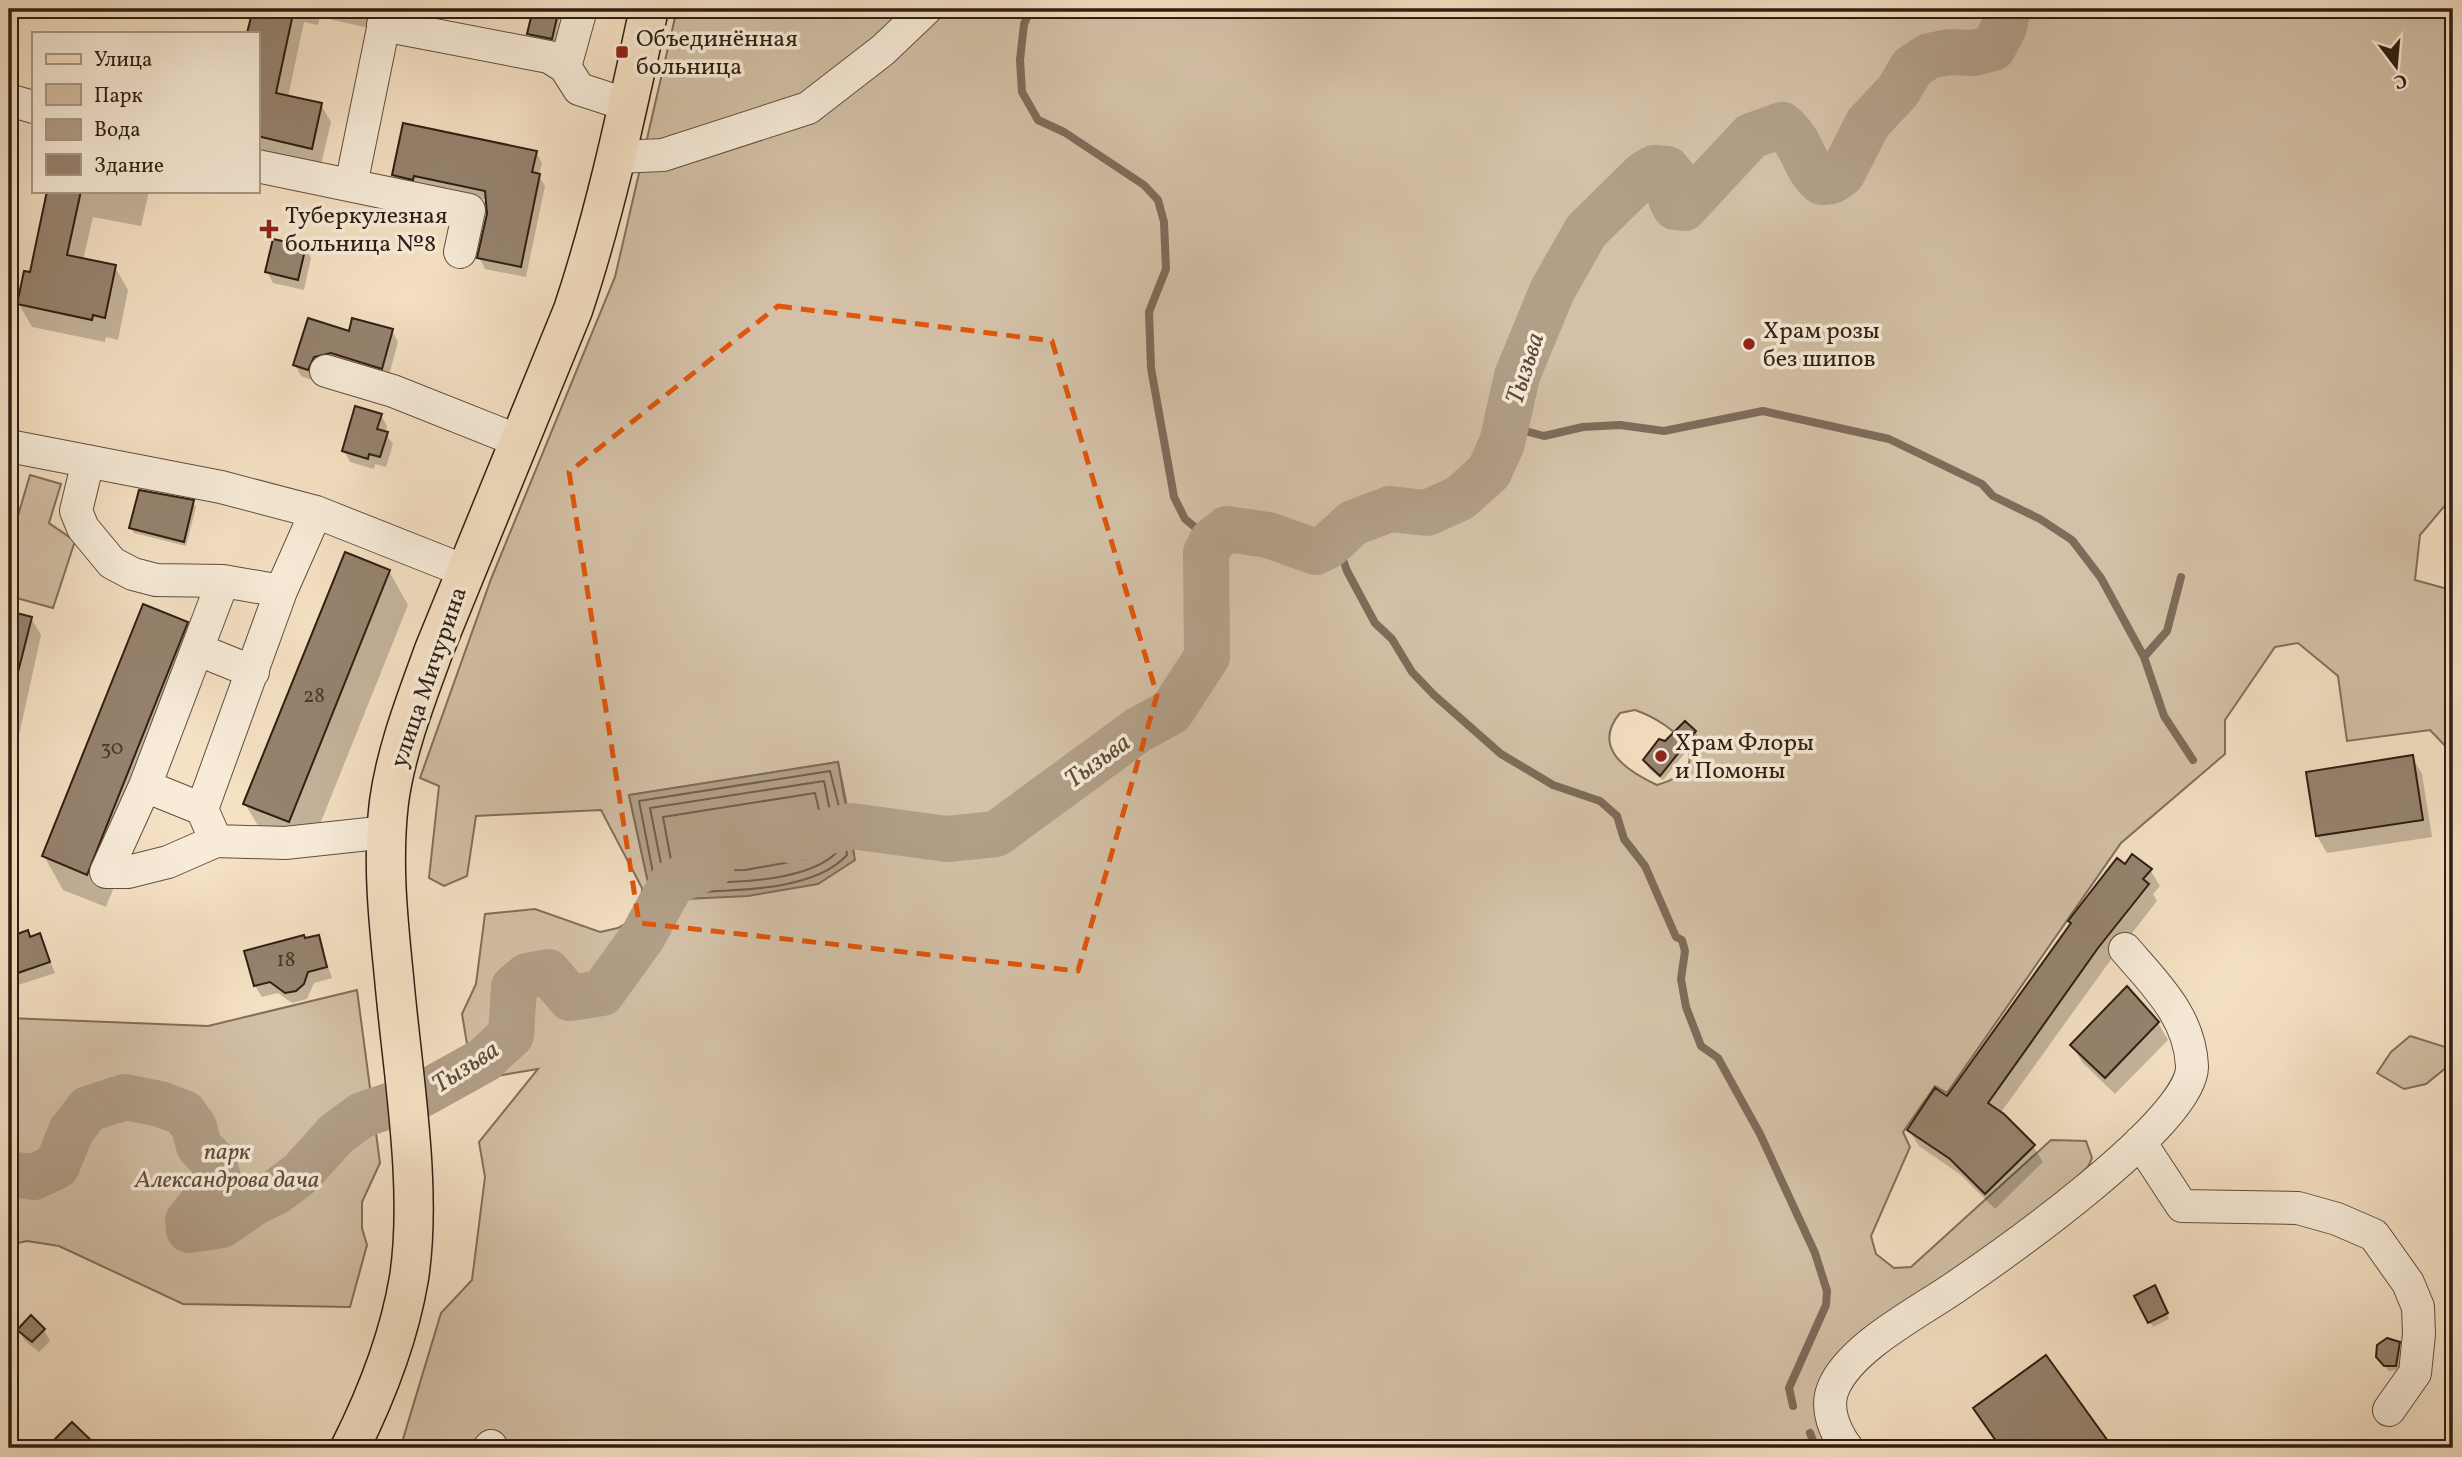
<svg xmlns="http://www.w3.org/2000/svg" width="2462" height="1457" viewBox="0 0 2462 1457" font-family="Vollkorn,serif">
<rect width="100%" height="100%" fill="#f5e1c4"/>
<filter id="stains"><feTurbulence type="fractalNoise" baseFrequency=".00286" numOctaves="4"/><feColorMatrix values="0 0 0 0 .2 0 0 0 0 .09 0 0 0 0 .02 0 0 0 .5 -.17"/></filter>
<radialGradient id="worn" r=".72"><stop offset=".6" stop-color="#630" stop-opacity="0"/><stop offset="1" stop-color="#630" stop-opacity=".3"/></radialGradient>
<!-- green -->
<path fill="#d3c0a6" stroke="#816f5c" stroke-width="2" fill-rule="evenodd" d="M 677,9 L 2453,9 L 2453,496 L 2420,535 L 2415,580 L 2451,590 L 2453,585 L 2453,754 L 2430,730 L 2347,741 L 2338,676 L 2298,643 L 2275,647 L 2225,720 L 2225,754 L 2121,843 L 1947,1093 L 1935,1086 L 1903,1132 L 1910,1147 L 1871,1236 L 1876,1254 L 1894,1268 L 1911,1267 L 2051,1140 L 2086,1141 L 2092,1158 L 2088,1167 L 1995,1253 L 1833,1363 L 1840,1448 L 410,1448 L 403,1439 L 441,1313 L 472,1280 L 485,1177 L 479,1142 L 538,1069 L 473,1080 L 462,1014 L 476,984 L 485,914 L 535,909 L 600,932 L 618,928 L 641,914 L 642,888 L 601,810 L 476,816 L 467,876 L 444,886 L 429,878 L 439,786 L 420,778 L 491,579 L 615,277 ZM 1635,710 C 1673,723 1724,766 1657,785 C 1627,771 1591,748 1620,713 ZM 838,762 L 851,826 L 854,860 L 649,887 L 629,795 Z
M 30,475 L 61,484 L 49,523 L 75,541 L 53,608 L 9,596 L 9,546 Z
M 357,990 L 380,1163 L 362,1202 L 362,1228 L 367,1245 L 350,1307 L 183,1304 L 59,1246 L 27,1241 L 9,1245 L 9,1018 L 208,1026 Z
M 2410,1036 L 2445,1047 L 2453,1043 L 2453,1062 L 2426,1084 L 2404,1089 L 2377,1073 L 2391,1052 Z"/>
<!-- water -->
<path fill="#b29f88" stroke="#7e6b59" stroke-width="2" d="M 838,762 L 855,860 L 818,884 L 748,896 L 663,900 L 649,887 L 629,795 Z"/>
<!-- shadow -->
<path fill="#0003" d="M 254,9 L 378,9 L 373,29 L 320,17 L 318,25 L 304,22 L 288,97 L 321,105 L 331,122 L 321,165 L 257,151 L 257,33 L 249,33 Z
M 534,9 L 558,9 L 561,13 L 555,43 L 532,39 L 529,34 Z
M 536,152 L 542,163 L 539,176 L 545,186 L 526,277 L 485,269 L 479,257 L 489,214 L 488,200 L 420,186 L 400,186 L 394,175 Z
M 48,191 L 149,191 L 141,226 L 93,217 L 83,260 L 115,267 L 128,290 L 118,340 L 106,337 L 105,342 L 32,327 L 19,304 L 31,274 Z
M 305,247 L 311,258 L 304,290 L 273,283 L 267,272 Z
M 392,330 L 398,342 L 388,379 L 314,381 L 301,376 L 295,365 L 350,333 Z
M 381,415 L 387,426 L 385,433 L 393,444 L 386,467 L 375,464 L 374,469 L 350,462 L 344,451 Z
M 193,502 L 196,507 L 186,546 L 134,533 L 131,528 Z
M 389,571 L 408,605 L 308,854 L 265,837 L 245,804 Z
M 9,613 L 31,618 L 41,635 L 18,740 L 9,737 Z
M 187,623 L 206,657 L 106,907 L 63,890 L 44,856 Z
M 1695,732 L 1698,737 L 1663,780 L 1649,769 L 1645,760 L 1666,743 Z
M 2412,757 L 2422,774 L 2432,837 L 2327,853 L 2317,836 L 2308,773 Z
M 2125,867 L 2150,870 L 2160,886 L 2153,894 L 2157,901 L 2107,965 L 1999,1115 L 2033,1146 L 2043,1162 L 1995,1209 L 1961,1175 L 1919,1146 L 1909,1130 L 1948,1099 Z
M 28,932 L 31,938 L 39,935 L 55,973 L 12,987 L 9,982 L 9,939 Z
M 318,937 L 332,978 L 314,983 L 307,999 L 292,1003 L 278,993 L 262,997 L 255,986 L 305,940 Z
M 2158,1023 L 2168,1040 L 2115,1094 L 2082,1062 L 2072,1045 Z
M 2157,1292 L 2169,1319 L 2153,1327 L 2136,1297 Z
M 2453,1321 L 2453,1398 L 2444,1322 Z
M 19,1330 L 44,1330 L 50,1341 L 39,1352 L 25,1341 Z
M 2398,1342 L 2400,1347 L 2399,1370 L 2389,1371 L 2381,1362 Z
M 2046,1358 L 2111,1448 L 2000,1448 L 1975,1409 Z"/>
<g fill="none" stroke-linecap="round" stroke-linejoin="round">
<!-- shore -->
<path stroke="#705e4e" stroke-width="2" d="M 830,771 L 844,827 L 847,855 C 811,895 718,890 667,893 L 655,883 L 639,801 Z
M 824,781 L 838,851 C 806,886 715,882 670,884 L 664,879 L 650,808 Z
M 815,793 L 827,845 L 807,859 L 745,870 L 673,871 L 663,817 Z"/>
<!-- stream -->
<path stroke="#7e6b59" stroke-width="8" d="M 1031,9 L 1024,24 L 1020,60 L 1022,92 L 1038,120 L 1064,132 L 1144,185 L 1158,200 L 1164,222 L 1166,269 L 1149,312 L 1151,368 L 1174,497 L 1185,519 L 1212,541
M 1507,426 L 1544,436 L 1583,427 L 1620,425 L 1664,431 L 1763,411 L 1889,439 L 1982,484 L 1993,496 L 2040,519 L 2072,540 L 2101,578 L 2144,657 L 2164,716 L 2193,760
M 1341,534 L 1341,554 L 1347,571 L 1375,623 L 1392,639 L 1412,672 L 1434,695 L 1501,754 L 1553,785 L 1600,801 L 1617,816 L 1624,839 L 1645,866 L 1676,937 L 1682,940 L 1685,951 L 1681,979 L 1686,1007 L 1701,1046 L 1718,1058 L 1760,1134 L 1815,1253 L 1827,1291 L 1826,1305 L 1789,1388 L 1793,1406
M 2144,657 L 2167,631 L 2181,577
M 1810,1433 L 1816,1448"/>
<!-- river -->
<path stroke="#b29f88" stroke-width="46" d="M 790,840 L 851,826 L 947,839 L 996,834 L 1138,730 L 1171,712 L 1207,657 L 1206,553 L 1212,541 L 1227,529 L 1268,535 L 1316,552 L 1328,546 L 1353,523 L 1390,509 L 1427,513 L 1460,498 L 1489,472 L 1502,443 L 1517,376 L 1552,291 L 1586,231 L 1644,174 L 1654,168 L 1667,169 L 1673,176 L 1671,199 L 1675,207 L 1684,208 L 1751,136 L 1782,125 C 1803,141 1804,169 1822,182 L 1832,181 L 1842,174 L 1868,123 L 1898,91 L 1912,67 L 1929,56 L 1949,52 L 1974,53 L 1993,48 L 2004,27 L 2008,9
M 9,1174 L 34,1177 L 57,1166 L 71,1131 L 88,1109 L 125,1097 L 160,1104 L 184,1113 L 194,1127 L 199,1146 L 213,1161 L 219,1181 L 188,1221 L 189,1230 L 222,1225 L 255,1202 L 276,1192 L 301,1173 L 336,1134 L 362,1115 L 421,1095 L 484,1060 L 511,1035 L 514,987 L 527,976 L 548,972 L 570,998 L 602,993 L 643,936 L 672,883 L 712,865"/>
</g>
<!-- building -->
<path fill="#96836f" stroke="#2f1e13" stroke-width="2" d="M 253,9 L 294,9 L 276,93 L 322,103 L 312,149 L 257,136 L 257,33 L 247,33 Z
M 533,9 L 559,9 L 552,39 L 527,34 Z
M 403,123 L 537,151 L 532,172 L 540,174 L 521,267 L 477,258 L 487,214 L 485,191 L 414,176 L 413,180 L 392,175 Z
M 47,191 L 81,191 L 67,255 L 116,265 L 105,318 L 93,315 L 92,320 L 17,304 L 24,271 L 30,272 Z
M 273,239 L 306,246 L 298,280 L 265,272 Z
M 308,318 L 349,331 L 352,318 L 393,329 L 382,369 L 331,353 L 314,357 L 308,370 L 293,365 Z
M 355,406 L 382,414 L 377,429 L 388,432 L 380,457 L 369,454 L 368,459 L 342,451 Z
M 139,490 L 194,500 L 184,542 L 129,528 Z
M 345,552 L 390,570 L 289,822 L 243,804 Z
M 143,604 L 188,622 L 87,875 L 42,856 Z
M 9,611 L 32,617 L 16,680 L 9,679 Z
M 1685,721 L 1696,731 L 1660,776 L 1643,760 L 1659,739 L 1665,741 Z
M 2413,755 L 2423,820 L 2316,836 L 2306,772 Z
M 2132,854 L 2152,869 L 2143,879 L 2149,884 L 2098,948 L 1988,1103 L 2004,1114 L 2035,1145 L 1985,1194 L 1950,1159 L 1907,1130 L 1935,1088 L 1947,1096 L 2071,923 L 2068,921 L 2117,858 L 2125,864 Z
M 28,930 L 30,937 L 40,933 L 50,962 L 9,976 L 9,937 Z
M 304,935 L 305,938 L 319,935 L 327,967 L 308,972 L 304,984 L 296,991 L 285,993 L 270,982 L 254,986 L 244,951 Z
M 2127,986 L 2159,1022 L 2105,1078 L 2070,1045 Z
M 2155,1285 L 2168,1313 L 2148,1323 L 2134,1296 Z
M 31,1315 L 45,1329 L 32,1342 L 17,1330 Z
M 2387,1338 L 2400,1342 L 2396,1366 L 2384,1366 L 2376,1357 L 2377,1345 Z
M 2046,1355 L 2113,1448 L 2001,1448 L 1973,1408 Z
M 72,1422 L 99,1448 L 46,1448 Z"/>
<g fill="none" stroke-linecap="round" stroke-linejoin="round">
<defs>
<path id="minor" d="M 581,9 L 565,67 L 579,89 L 628,105
M 383,25 L 549,57 L 565,67
M 9,100 L 33,107
M 617,157 L 663,155 L 808,108 L 883,50 L 926,9
M 257,166 L 469,210 L 460,252
M 351,185 L 387,9
M 326,371 L 393,391 L 519,441
M 9,446 L 221,487 L 316,512 L 465,571
M 88,461 L 76,511 L 83,528 L 112,563 L 133,574 L 156,580 L 223,581 L 281,591
M 223,581 L 145,786 L 106,872 L 128,872 L 168,862 L 216,841 L 285,843 L 387,832
M 199,650 L 253,672
M 145,786 L 202,809
M 216,841 L 202,809 L 281,591 L 316,512
M 2140,1142 L 2182,1206 L 2298,1208 L 2337,1219 L 2374,1235 L 2408,1283 L 2418,1307 L 2419,1334 L 2415,1373 L 2389,1410
M 489,1448 L 491,1446
M 1847,1448 C 1835,1432 1825,1409 1833,1389 C 1849,1348 1919,1312 1954,1288 C 2001,1256 2194,1121 2192,1066 C 2190,1017 2156,985 2125,949"/>
<path id="major" d="M 350,1448 C 377,1394 399,1338 409,1278 C 423,1187 402,1070 394,977 C 388,919 382,861 389,802 C 396,750 416,700 434,650 L 573,310 C 606,211 627,110 649,9"/>
</defs>
<!-- minor casing -->
<use href="#minor" stroke="#604f3f" stroke-width="34"/>
<!-- major casing -->
<use href="#major" stroke="#2f1e13" stroke-width="41"/>
<!-- minor -->
<use href="#minor" stroke="#f8ecd9" stroke-width="32"/>
<!-- major -->
<use href="#major" stroke="#f5e1c4" stroke-width="38"/>
</g>
<!-- marked area -->
<path fill="none" stroke="#df560c" stroke-width="5" stroke-dasharray="14 9" stroke-linejoin="round" d="M 778,306 L 1052,341 L 1157,695 L 1078,971 L 639,923 L 569,472 Z"/>
<!-- markers -->
<g fill="#8f2418" stroke="#f8ecd9" stroke-width="2.5">
<rect x="615" y="45" width="14" height="14" rx="3.5"/>
<path d="M265.5 218.5h7v7h7v7h-7v7h-7v-7h-7v-7h7z"/>
<circle cx="1749" cy="344" r="7"/>
<circle cx="1661" cy="756" r="7"/>
</g>
<g text-anchor="middle" stroke-width="7" stroke-linejoin="round" paint-order="stroke">
<!-- number labels -->
<g font-size="21" fill="#49372a">
<text x="314" y="702">28</text>
<text x="112" y="754">30</text>
<text x="286" y="966">18</text>
</g>
<!-- poi labels -->
<g font-size="24" fill="#2f1e13" stroke="#f8ecd9" text-anchor="start">
<text x="636" y="46">Объединённая<tspan x="636" dy="28">больница</tspan></text>
<text x="285" y="223">Туберкулезная<tspan x="285" dy="28">больница №8</tspan></text>
<text x="1763" y="338">Храм розы<tspan x="1763" dy="28">без шипов</tspan></text>
<text x="1675" y="750">Храм Флоры<tspan x="1675" dy="28">и Помоны</tspan></text>
</g>
<!-- street labels -->
<g font-size="24" fill="#2f1e13" stroke="#f8ecd9">
<text transform="translate(428 677) rotate(-71)" y="8">улица Мичурина</text>
</g>
<!-- park labels -->
<g font-size="24" font-style="italic" fill="#604f3f" stroke="#f8ecd9">
<text x="227" y="1159">парк<tspan x="227" dy="28">Александрова дача</tspan></text>
</g>
<!-- water labels -->
<g font-size="26" font-style="italic" fill="#5d4b3c" stroke="#f8ecd9">
<text transform="translate(1524 368) rotate(-72)" y="9">Тызьва</text>
<text transform="translate(1097 760) rotate(-36)" y="9">Тызьва</text>
<text transform="translate(465 1066) rotate(-33)" y="9">Тызьва</text>
</g>
</g>
<!-- margin -->
<rect width="2462" height="1457" fill="none" stroke="#f5e1c4" stroke-width="35"/>
<rect x="10" y="10" width="2441" height="1436" fill="none" stroke="#2f1e13" stroke-width="3.5"/>
<rect x="18" y="18" width="2427" height="1422" fill="none" stroke="#2f1e13" stroke-width="2"/>
<!-- legend -->
<rect x="32" y="32" width="228" height="161" fill="#f8ecd9" stroke="#a89a8a" stroke-width="2"/>
<rect x="46" y="54" width="35" height="10" fill="#f5e1c4" stroke="#a89a8a" stroke-width="2"/>
<text x="94" y="66" font-size="21" fill="#2f1e13">Улица</text>
<rect x="46" y="84" width="35" height="21" fill="#d3c0a6" stroke="#a89a8a" stroke-width="2"/>
<text x="94" y="102" font-size="21" fill="#2f1e13">Парк</text>
<rect x="46" y="119" width="35" height="21" fill="#b29f88" stroke="#a89a8a" stroke-width="2"/>
<text x="94" y="136" font-size="21" fill="#2f1e13">Вода</text>
<rect x="46" y="154" width="35" height="21" fill="#96836f" stroke="#a89a8a" stroke-width="2"/>
<text x="94" y="172" font-size="21" fill="#2f1e13">Здание</text>
<!-- north arrow -->
<g transform="translate(2396 66) rotate(164)" stroke="#f8ecd9" stroke-width="5" paint-order="stroke">
<path d="M0-5L12 26L0 18L-12 26Z" fill="#2f1e13"/>
<text y="-10" font-size="19" font-weight="bold" text-anchor="middle" fill="#2f1e13">С</text>
</g>
<rect width="100%" height="100%" filter="url(#stains)"/>
<rect width="100%" height="100%" fill="url(#worn)"/>
</svg>
